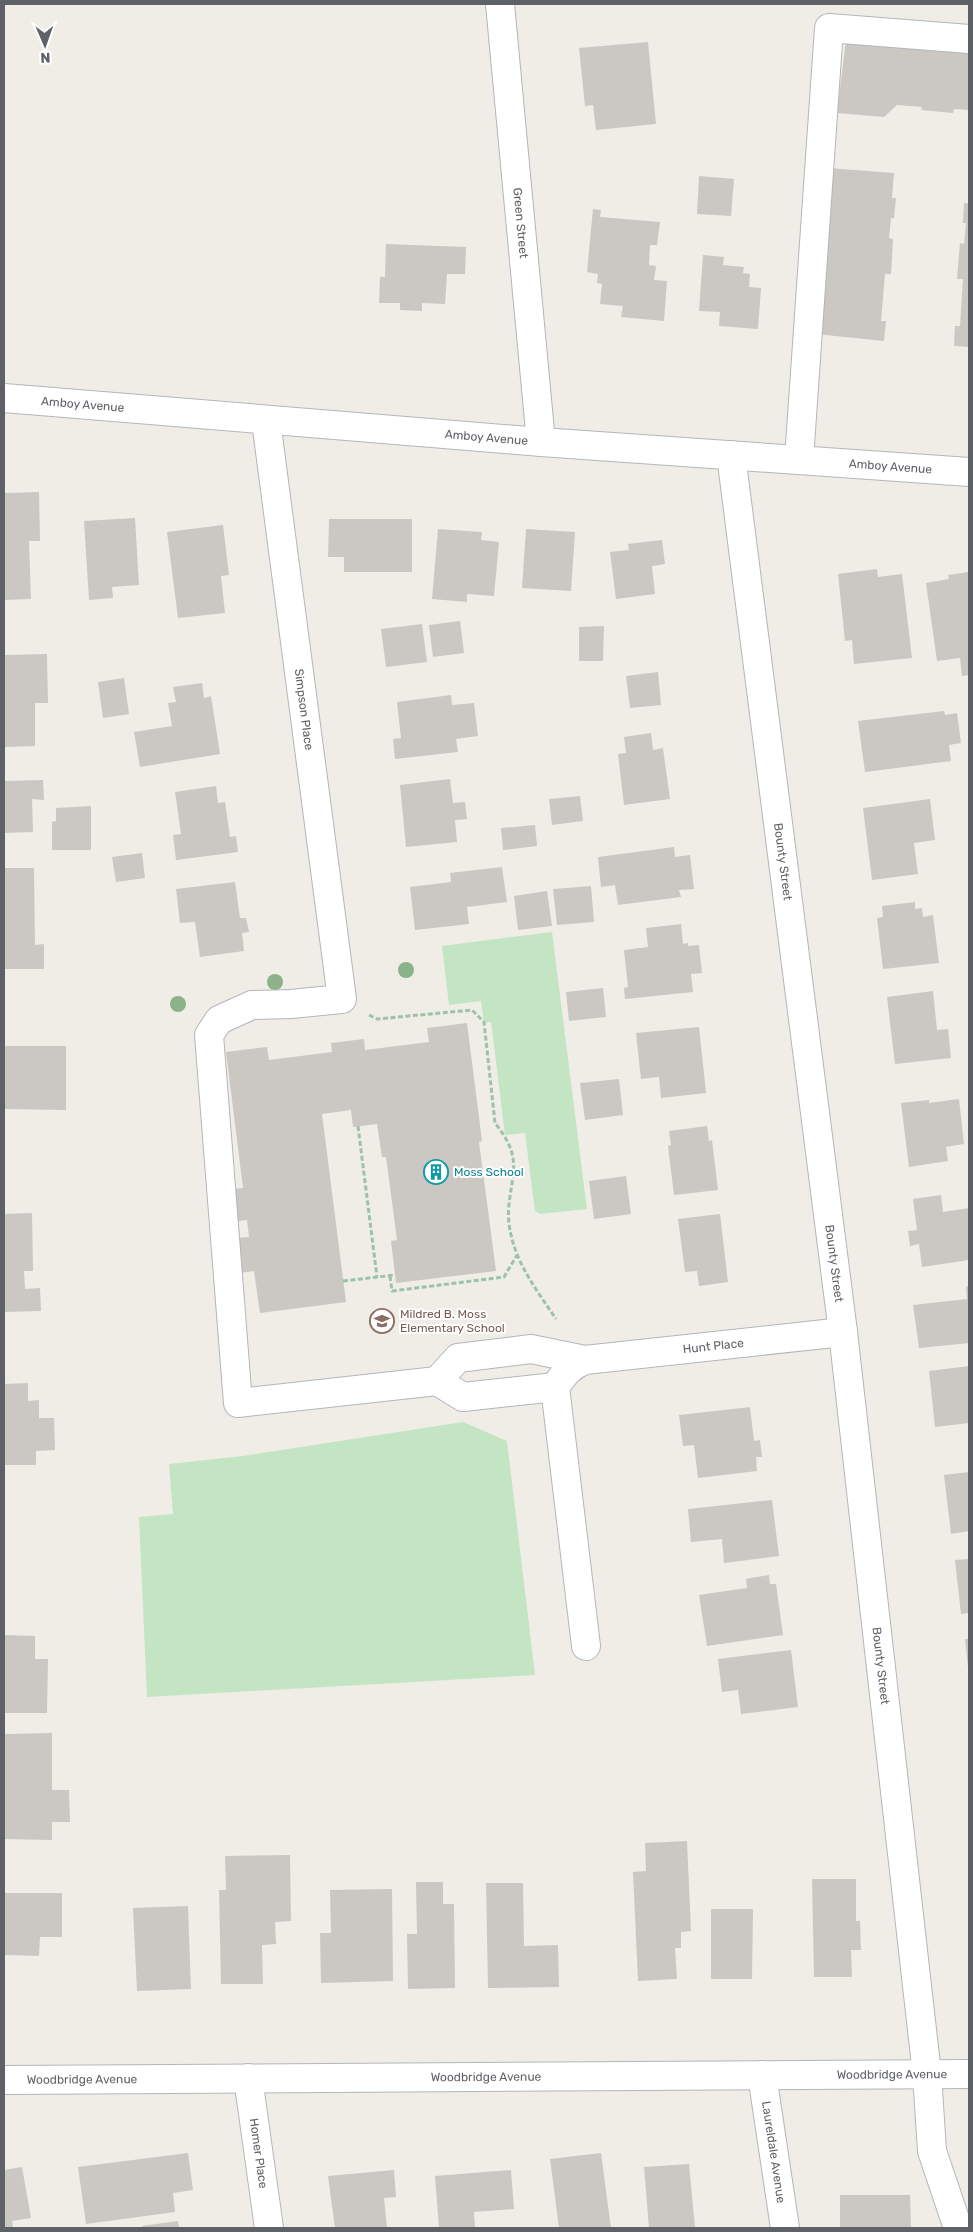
<svg xmlns="http://www.w3.org/2000/svg" width="973" height="2232" viewBox="0 0 973 2232" font-family="Rubik,sans-serif">
<rect width="100%" height="100%" fill="#efede6"/>
<!-- green -->
<path fill="#c4e5c4" d="M 552,932 L 587,1209 L 540,1214 L 535,1211 L 525,1133 L 505,1135 L 491,1022 L 484,1023 L 481,1001 L 449,1005 L 442,946 Z
M 463,1422 L 507,1441 L 535,1675 L 147,1697 L 139,1517 L 173,1514 L 169,1464 L 243,1456 Z"/>
<!-- building -->
<path fill="#cbc8c4" d="M 846,40 L 969,45 L 969,110 L 954,109 L 953,113 L 921,110 L 922,107 L 897,105 L 884,117 L 837,113 Z
M 648,42 L 656,124 L 596,130 L 593,105 L 585,106 L 579,48 Z
M 828,168 L 894,173 L 892,198 L 896,198 L 894,218 L 891,218 L 889,238 L 893,239 L 891,274 L 885,274 L 881,321 L 886,321 L 884,341 L 816,334 Z
M 699,176 L 734,179 L 731,216 L 697,214 Z
M 964,203 L 969,203 L 969,347 L 954,346 L 955,326 L 960,326 L 963,279 L 957,279 L 960,243 L 964,244 L 966,223 L 963,223 Z
M 593,209 L 601,210 L 600,217 L 660,222 L 657,245 L 650,245 L 649,265 L 656,266 L 654,280 L 667,281 L 664,321 L 621,317 L 623,306 L 600,304 L 602,284 L 597,283 L 598,274 L 587,272 Z
M 386,244 L 466,247 L 465,274 L 447,274 L 445,304 L 422,303 L 422,311 L 400,310 L 400,303 L 379,303 L 380,277 L 385,277 Z
M 703,255 L 724,257 L 723,265 L 744,267 L 743,273 L 750,274 L 749,287 L 761,288 L 758,329 L 719,326 L 720,312 L 699,311 Z
M 39,492 L 40,541 L 29,541 L 31,599 L 4,600 L 4,493 Z
M 135,518 L 139,585 L 112,587 L 113,598 L 89,600 L 84,521 Z
M 329,519 L 412,519 L 412,572 L 344,572 L 344,557 L 328,557 Z
M 223,525 L 229,575 L 221,576 L 225,613 L 178,618 L 167,532 Z
M 438,529 L 482,532 L 481,540 L 499,542 L 494,596 L 467,594 L 467,602 L 432,599 Z
M 526,529 L 575,532 L 571,591 L 522,588 Z
M 662,540 L 665,564 L 652,566 L 655,594 L 616,599 L 610,552 L 629,550 L 628,544 Z
M 877,569 L 878,577 L 902,574 L 912,658 L 854,664 L 852,640 L 845,641 L 838,574 Z
M 969,572 L 969,675 L 962,676 L 960,658 L 937,661 L 926,583 L 949,579 L 948,575 Z
M 460,621 L 464,653 L 433,657 L 429,625 Z
M 422,624 L 427,662 L 386,667 L 381,629 Z
M 604,626 L 603,661 L 579,661 L 579,627 Z
M 47,654 L 48,703 L 35,703 L 35,746 L 4,747 L 4,655 Z
M 658,672 L 661,705 L 630,708 L 626,676 Z
M 124,678 L 129,714 L 103,718 L 98,682 Z
M 202,683 L 204,698 L 211,696 L 220,754 L 140,767 L 134,732 L 172,726 L 168,703 L 176,702 L 173,687 Z
M 451,695 L 452,705 L 474,703 L 478,736 L 456,739 L 458,752 L 395,759 L 393,739 L 401,738 L 397,702 Z
M 944,711 L 945,715 L 957,713 L 961,743 L 949,745 L 951,761 L 865,772 L 858,721 Z
M 651,733 L 653,750 L 663,748 L 670,799 L 624,805 L 618,754 L 626,753 L 624,737 Z
M 450,779 L 453,803 L 465,802 L 467,819 L 455,820 L 457,842 L 406,847 L 400,785 Z
M 43,780 L 44,800 L 32,799 L 33,832 L 4,833 L 4,781 Z
M 216,786 L 218,803 L 225,802 L 230,837 L 236,836 L 238,852 L 176,860 L 173,835 L 181,834 L 175,792 Z
M 580,796 L 583,821 L 552,825 L 549,799 Z
M 930,799 L 935,840 L 914,843 L 918,874 L 872,880 L 863,808 Z
M 91,806 L 91,850 L 52,850 L 52,822 L 56,821 L 56,808 Z
M 535,825 L 537,846 L 503,850 L 501,828 Z
M 674,847 L 675,857 L 690,855 L 694,889 L 679,890 L 681,897 L 618,905 L 615,885 L 601,887 L 598,857 Z
M 142,853 L 145,878 L 116,882 L 112,857 Z
M 502,867 L 507,902 L 467,907 L 469,924 L 415,930 L 410,887 L 451,882 L 450,873 Z
M 4,868 L 34,868 L 35,945 L 44,944 L 44,969 L 4,969 Z
M 235,882 L 240,918 L 246,918 L 249,932 L 242,933 L 244,951 L 200,957 L 195,922 L 180,923 L 176,889 Z
M 591,886 L 594,922 L 557,925 L 553,889 Z
M 547,891 L 552,926 L 518,930 L 514,896 Z
M 915,902 L 915,909 L 922,908 L 923,917 L 933,915 L 939,963 L 883,969 L 877,918 L 883,917 L 882,906 Z
M 681,924 L 683,944 L 688,943 L 688,946 L 699,945 L 702,973 L 691,974 L 693,992 L 625,999 L 624,988 L 628,987 L 624,950 L 648,947 L 646,928 Z
M 603,988 L 606,1017 L 569,1021 L 566,992 Z
M 933,991 L 937,1030 L 948,1029 L 951,1058 L 895,1064 L 887,997 Z
M 467,1023 L 482,1141 L 479,1142 L 496,1271 L 396,1283 L 391,1241 L 397,1240 L 386,1157 L 382,1157 L 377,1124 L 353,1127 L 351,1110 L 322,1114 L 346,1302 L 260,1313 L 254,1271 L 240,1273 L 235,1238 L 249,1237 L 247,1220 L 233,1222 L 230,1189 L 243,1188 L 226,1052 L 267,1047 L 269,1060 L 332,1052 L 331,1043 L 364,1039 L 365,1050 L 429,1042 L 427,1028 Z
M 699,1027 L 706,1093 L 661,1098 L 659,1077 L 641,1079 L 636,1033 Z
M 4,1046 L 66,1046 L 66,1110 L 4,1109 Z
M 619,1079 L 623,1115 L 585,1120 L 580,1083 Z
M 959,1099 L 964,1144 L 946,1147 L 948,1161 L 909,1167 L 901,1103 L 929,1100 L 929,1103 Z
M 707,1126 L 709,1141 L 712,1140 L 718,1190 L 674,1195 L 668,1146 L 671,1145 L 669,1131 Z
M 626,1176 L 631,1214 L 594,1219 L 589,1181 Z
M 941,1195 L 943,1212 L 969,1208 L 969,1260 L 922,1267 L 919,1244 L 910,1246 L 908,1231 L 917,1230 L 913,1199 Z
M 32,1213 L 33,1271 L 24,1271 L 25,1289 L 40,1288 L 41,1311 L 4,1312 L 4,1214 Z
M 720,1214 L 728,1282 L 699,1286 L 697,1271 L 685,1272 L 678,1219 Z
M 969,1286 L 969,1343 L 919,1348 L 913,1305 L 967,1299 L 966,1287 Z
M 969,1366 L 969,1423 L 935,1427 L 929,1371 Z
M 28,1383 L 28,1401 L 39,1400 L 39,1418 L 54,1418 L 55,1450 L 36,1451 L 36,1465 L 4,1465 L 4,1384 Z
M 750,1407 L 754,1441 L 760,1440 L 762,1457 L 756,1457 L 757,1471 L 698,1478 L 694,1445 L 683,1446 L 679,1415 Z
M 969,1472 L 969,1531 L 951,1534 L 944,1475 Z
M 772,1500 L 779,1556 L 724,1563 L 722,1539 L 691,1542 L 688,1509 Z
M 969,1559 L 969,1613 L 961,1614 L 955,1560 Z
M 769,1575 L 770,1584 L 776,1584 L 783,1635 L 707,1646 L 699,1595 L 747,1588 L 746,1579 Z
M 4,1635 L 35,1636 L 35,1659 L 48,1659 L 47,1713 L 4,1713 Z
M 965,1639 L 969,1639 L 969,1667 L 968,1667 Z
M 791,1650 L 798,1707 L 741,1714 L 738,1690 L 722,1692 L 718,1659 Z
M 52,1733 L 52,1790 L 69,1790 L 70,1822 L 52,1822 L 52,1840 L 4,1839 L 5,1734 Z
M 687,1841 L 691,1931 L 681,1932 L 681,1948 L 675,1948 L 677,1979 L 638,1981 L 633,1872 L 646,1871 L 645,1843 Z
M 290,1855 L 291,1921 L 275,1922 L 276,1944 L 262,1945 L 263,1984 L 221,1984 L 219,1890 L 226,1890 L 225,1856 Z
M 812,1879 L 856,1879 L 856,1921 L 860,1921 L 861,1950 L 851,1950 L 852,1977 L 814,1977 Z
M 416,1882 L 443,1882 L 443,1904 L 454,1904 L 455,1988 L 408,1989 L 407,1934 L 417,1934 Z
M 486,1883 L 523,1883 L 524,1946 L 558,1945 L 559,1987 L 488,1988 Z
M 392,1889 L 393,1981 L 321,1983 L 320,1933 L 331,1933 L 330,1890 Z
M 4,1893 L 62,1893 L 62,1937 L 40,1937 L 39,1956 L 4,1955 Z
M 188,1906 L 191,1989 L 137,1991 L 133,1908 Z
M 711,1909 L 753,1909 L 752,1979 L 711,1979 Z
M 188,2153 L 193,2190 L 173,2193 L 175,2212 L 86,2224 L 78,2167 Z
M 601,2153 L 611,2228 L 559,2228 L 550,2159 Z
M 689,2164 L 695,2228 L 649,2228 L 644,2167 Z
M 22,2167 L 31,2218 L 12,2221 L 13,2228 L 4,2228 L 4,2170 Z
M 394,2170 L 396,2197 L 384,2198 L 387,2228 L 335,2228 L 328,2176 Z
M 511,2170 L 514,2209 L 474,2212 L 475,2228 L 439,2228 L 435,2176 Z
M 840,2195 L 910,2195 L 911,2228 L 840,2228 Z
M 178,2221 L 179,2228 L 143,2228 L 142,2226 Z"/>
<g fill="none" stroke-linecap="round" stroke-linejoin="round">
<defs>
<g id="minor">
<path id="s1" d="M 500,4 L 541,442"/>
<path id="s2" d="M 4,398 L 541,442 L 969,472"/>
<path id="s3" d="M 266,421 L 342,999 L 291,1004 L 252,1005 L 219,1020 L 209,1035 L 238,1403 L 437,1381"/>
<path id="s4" d="M 731,455 L 843,1332 L 927,2074 L 932,2151 L 958,2228"/>
<path d="M 799,459 L 829,28 L 969,39"/>
<path d="M 555,1387 L 463,1397 L 437,1381 L 458,1358 L 531,1349 L 585,1360"/>
<path id="s5" d="M 586,1646 L 555,1387 C 564,1374 570,1366 585,1360 L 843,1332"/>
<path id="s6" d="M 762,2075 L 785,2228"/>
<path id="s7" d="M 248,2078 L 269,2228"/>
<path id="s8" d="M 4,2080 L 969,2074"/>
</g>
</defs>
<!-- minor casing -->
<use href="#minor" stroke="#b3b6ba" stroke-width="30"/>
<!-- path -->
<path stroke="#9cc3a8" stroke-width="3" stroke-dasharray="5 2.5" stroke-linecap="butt" d="M 369,1015 L 377,1019 L 472,1010 L 484,1022 L 495,1123 C 503,1133 511,1145 513,1158 C 516,1179 506,1201 509,1223 C 513,1260 536,1289 556,1319
M 358,1126 L 377,1277
M 390,1276 L 392,1291 L 504,1277 L 517,1255
M 343,1281 L 395,1275"/>
<!-- minor -->
<use href="#minor" stroke="#fff" stroke-width="28"/>
</g>
<!-- trees -->
<g fill="#8bb289">
<circle cx="406" cy="970" r="8"/>
<circle cx="275" cy="982" r="8"/>
<circle cx="178" cy="1004" r="8"/>
</g>
<!-- icons -->
<defs>
<symbol id="building-ring" viewBox="-11 -11 22 22"><circle r="9.5" fill="#fff" stroke="#0f9aa8" stroke-width="1.5"/><path d="M-4-6H4V6H1V3H-1V6H-4ZM-2.5-4.3h1.7v1.8h-1.7ZM.8-4.3h1.7v1.8H.8ZM-2.5-1h1.7V.8h-1.7ZM.8-1h1.7V.8H.8Z" fill="#0f9aa8"/></symbol>
<symbol id="school-ring" viewBox="-11 -11 22 22"><circle r="9.5" fill="#fff" stroke="#8d6e63" stroke-width="1.5"/><path d="M0-5L7-2L0 1L-7-2ZM-4 1L0 2.5L4 1V4Q0 6-4 4Z" fill="#8d6e63"/></symbol>
</defs>
<g fill-rule="evenodd">
<use href="#building-ring" x="422" y="1158" width="28" height="28"/>
<use href="#school-ring" x="368" y="1307" width="28" height="28"/>
</g>
<g text-anchor="middle" stroke-width="4" stroke-linejoin="round" paint-order="stroke">
<!-- street labels -->
<g font-size="12" fill="#5e6166" stroke="#fff">
<text dy="4" stroke="none"><textPath href="#s1" startOffset="220">Green Street</textPath></text>
<text dy="4" stroke="none"><textPath href="#s2" startOffset="79">Amboy Avenue</textPath></text>
<text dy="4" stroke="none"><textPath href="#s2" startOffset="484">Amboy Avenue</textPath></text>
<text dy="4" stroke="none"><textPath href="#s2" startOffset="889">Amboy Avenue</textPath></text>
<text dy="4" stroke="none"><textPath href="#s3" startOffset="291">Simpson Place</textPath></text>
<text dy="4" stroke="none"><textPath href="#s4" startOffset="410">Bounty Street</textPath></text>
<text dy="4" stroke="none"><textPath href="#s4" startOffset="815">Bounty Street</textPath></text>
<text dy="4" stroke="none"><textPath href="#s5" startOffset="431">Hunt Place</textPath></text>
<text dy="4" stroke="none"><textPath href="#s4" startOffset="1220">Bounty Street</textPath></text>
<text dy="4" stroke="none"><textPath href="#s8" startOffset="888">Woodbridge Avenue</textPath></text>
<text dy="4" stroke="none"><textPath href="#s8" startOffset="482">Woodbridge Avenue</textPath></text>
<text dy="4" stroke="none"><textPath href="#s8" startOffset="78">Woodbridge Avenue</textPath></text>
<text dy="4" stroke="none"><textPath href="#s6" startOffset="78">Laureldale Avenue</textPath></text>
<text dy="4" stroke="none"><textPath href="#s7" startOffset="76">Homer Place</textPath></text>
</g>
<!-- culture labels -->
<g font-size="12" fill="#0d838f" stroke="#fff" text-anchor="start">
<text x="454" y="1176">Moss School</text>
</g>
<!-- education labels -->
<g font-size="12" fill="#785e54" stroke="#fff" text-anchor="start">
<text x="400" y="1318">Mildred B. Moss<tspan x="400" dy="14">Elementary School</tspan></text>
</g>
</g>
<!-- border -->
<rect width="973" height="2232" fill="none" stroke="#5e6166" stroke-width="10"/>
<!-- north arrow -->
<g transform="translate(45 45) rotate(178)" stroke="#ffffff" stroke-width="4" paint-order="stroke">
<path d="M0-4L9 19L0 12L-9 19Z" fill="#5e6166"/>
<text y="-8" font-size="14" font-weight="bold" text-anchor="middle" fill="#5e6166">N</text>
</g>
</svg>
